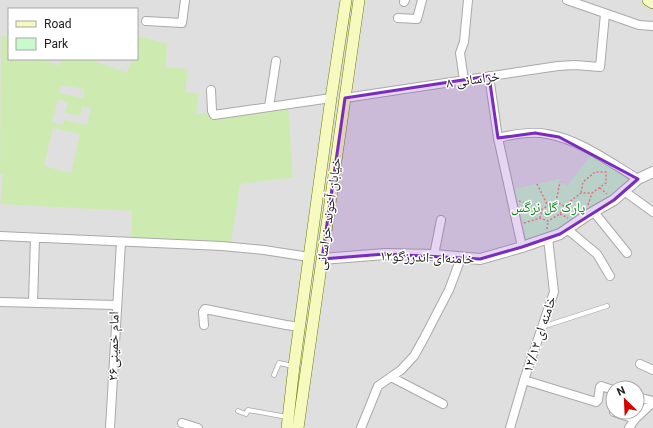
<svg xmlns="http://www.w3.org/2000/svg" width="653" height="428" viewBox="0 0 653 428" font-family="Roboto,'Noto Naskh Arabic',sans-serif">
<rect width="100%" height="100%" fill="#f2efe9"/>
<!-- residential -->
<path fill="#e0dfdf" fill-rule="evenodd" d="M 0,0 L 653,0 L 653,428 L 0,428 ZM 9,9 L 137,9 L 137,59 L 9,59 ZM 613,388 L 637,388 L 637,412 L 613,412 Z"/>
<!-- grass -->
<path fill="#cdebb0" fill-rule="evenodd" d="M 1,36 L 9,36 L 9,59 L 45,59 L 58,66 L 61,59 L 95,59 L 95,61 L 127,73 L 132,59 L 137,59 L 137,42 L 139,36 L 167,44 L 166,67 L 188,69 L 185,92 L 199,94 L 196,113 L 211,114 L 211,120 L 288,105 L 293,177 L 240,184 L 231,243 L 176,239 L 132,238 L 132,211 L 0,204 L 3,174 L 0,174 ZM 61,85 L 84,89 L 83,98 L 59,93 ZM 58,99 L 68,102 L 65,113 L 80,116 L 82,106 L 91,108 L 87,125 L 64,120 L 63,125 L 52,122 ZM 53,128 L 80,134 L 71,173 L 44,166 Z"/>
<!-- park -->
<path fill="#c8facc" d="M 591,155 L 632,178 L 611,197 L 559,230 L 527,241 L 515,189 L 559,179 L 560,182 L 567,186 Z"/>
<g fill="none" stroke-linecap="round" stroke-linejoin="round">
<defs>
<path id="service" d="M 542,327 L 607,306
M 274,375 L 279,363 L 293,366
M 238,411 L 246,414 L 248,410 L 287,417"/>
<path id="minor" d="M 567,0 L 639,25 L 653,26
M 404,2 L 405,0
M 398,18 L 417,19 L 422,0
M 146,21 L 182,23 L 185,0
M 489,76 L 498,138 L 522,247
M 464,80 L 460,53 L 464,42 L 468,0
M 211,90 L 212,111 L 214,115 L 331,98
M 345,98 L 558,66 L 575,65 L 600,67 L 605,14
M 269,107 L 276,61
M 498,138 C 514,134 531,131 547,134 C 579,139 611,163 638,179
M 624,191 L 653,212
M 594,212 L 627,253
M 567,229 L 597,254 L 610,276
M 0,236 L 222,246 L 264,250 L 309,257
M 434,255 L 441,220
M 0,302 L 116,305
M 33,303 L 35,238
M 204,325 L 203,312 L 205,309 L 286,325 L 300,327
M 640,364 L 653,370
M 391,377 L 443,404
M 524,380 L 596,402 L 598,400 L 600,387 L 601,386 L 613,390
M 637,397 L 653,401
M 614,412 L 635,419
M 182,423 L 198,428
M 110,428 L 121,242
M 361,428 L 378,386 L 401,370 L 414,356 L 423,340 L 449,290 L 461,258
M 510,428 L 524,380 L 554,292 L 548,238
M 629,428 L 635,419 L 653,402"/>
<path id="tertiary" d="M 322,259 L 385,254 L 434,255 L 480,259 L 522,247 L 560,234 L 586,216 L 614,200 L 638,179 L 653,172"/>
<path id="secondary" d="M 648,0 L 653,3
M 287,428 L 294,366 L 331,98 L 346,0
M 298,428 L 359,0"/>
</defs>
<!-- service casing -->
<use href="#service" stroke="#a9a9a9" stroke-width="5.5"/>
<!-- minor casing -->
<use href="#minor" stroke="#a9a9a9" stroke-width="10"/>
<!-- tertiary casing -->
<use href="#tertiary" stroke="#a9a9a9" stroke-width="12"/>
<!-- secondary casing -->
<use href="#secondary" stroke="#707d05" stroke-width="12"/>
<!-- path -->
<path stroke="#fa8072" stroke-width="1.5" stroke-dasharray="2 2" stroke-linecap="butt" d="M 537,184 L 548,206
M 600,188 L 607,194
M 519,201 L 542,209
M 556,202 L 560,182
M 588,205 L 592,193
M 564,206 L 581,193 L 592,193 L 606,183 L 606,172 L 595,172 L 583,182 L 581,193
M 560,214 L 568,218
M 524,223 L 540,218 L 548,221 L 560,214 L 564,206 L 556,202 L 542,209 L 540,218
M 547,229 L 548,221"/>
<!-- service -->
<use href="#service" stroke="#fff" stroke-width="4"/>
<!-- minor -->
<use href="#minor" stroke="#fff" stroke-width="8"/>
<!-- tertiary -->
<use href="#tertiary" stroke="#fff" stroke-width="10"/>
<!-- secondary -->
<use href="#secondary" stroke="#f7fabf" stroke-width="11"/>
</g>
<!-- marked area -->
<path fill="#7b2cbf" fill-opacity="0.2" stroke="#7b2cbf" stroke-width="3" stroke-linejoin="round" d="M 489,76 L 498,138 L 535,133 L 559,137 L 638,179 L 614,200 L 560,234 L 522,247 L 480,259 L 385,254 L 322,259 L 345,98 Z"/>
<g text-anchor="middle" stroke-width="3" stroke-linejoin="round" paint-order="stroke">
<!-- street labels -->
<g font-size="14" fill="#222" stroke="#fff">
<text transform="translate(473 79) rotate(-8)" y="5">خراسانی ۸</text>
<text transform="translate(328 214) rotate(-82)" y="5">خیابان آخوند خراسانی</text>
<text transform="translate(427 257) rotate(2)" y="5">خامنه‌ای-اندرزگو۱۲</text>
<text transform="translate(539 334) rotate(-72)" y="5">خامنه ای ۱۲/۱۲</text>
<text transform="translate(113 346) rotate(-89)" y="5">امام خمینی۲۶</text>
</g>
<!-- park labels -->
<g font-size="14" fill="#0c8416" stroke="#fff">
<text x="548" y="212">پارک گل نرگس</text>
</g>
</g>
<!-- legend -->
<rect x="8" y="8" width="130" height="52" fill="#ffffff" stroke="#a7a7a7"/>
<rect x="16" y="21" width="20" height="6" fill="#f7fabf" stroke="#a7a7a7"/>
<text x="44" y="28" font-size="12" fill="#222222">Road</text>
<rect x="16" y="38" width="20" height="12" fill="#c8facc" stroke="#a7a7a7"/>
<text x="44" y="48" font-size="12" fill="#222222">Park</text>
<!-- north arrow -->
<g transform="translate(625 400) rotate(336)"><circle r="19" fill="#ffffff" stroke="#a7a7a7"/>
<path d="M0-3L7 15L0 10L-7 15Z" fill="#d40000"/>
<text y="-6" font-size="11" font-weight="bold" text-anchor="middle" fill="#222222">N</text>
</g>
</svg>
